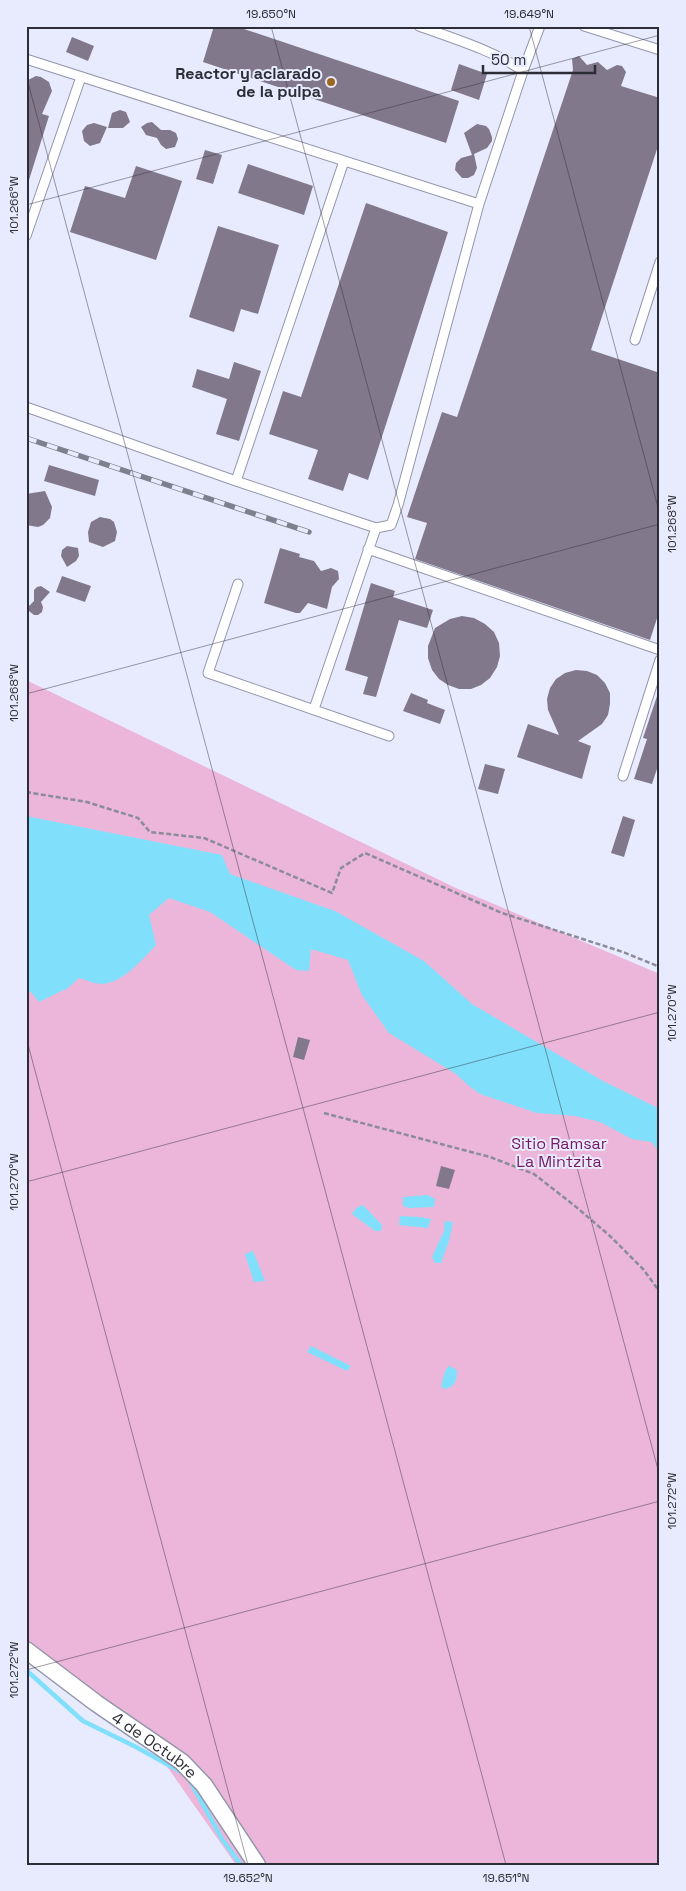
<svg xmlns="http://www.w3.org/2000/svg" width="686" height="1891" viewBox="0 0 686 1891" font-family="'Space Grotesk',sans-serif">
<rect width="100%" height="100%" fill="#e8ebfd"/>
<!-- green -->
<path fill="#ecb6da" d="M 26,680 L 456,888 L 660,974 L 660,1865 L 236,1865 L 161,1758 L 26,1654 Z"/>
<!-- water -->
<path fill="#80e0fb" d="M 26,816 L 222,855 L 230,874 L 335,911 L 424,961 L 472,1004 L 603,1081 L 660,1109 L 660,1154 L 652,1142 L 632,1139 L 600,1122 L 575,1116 L 537,1113 L 480,1094 L 469,1086 L 456,1074 L 389,1033 L 362,995 L 348,960 L 311,949 L 309,971 L 296,970 L 210,912 L 169,898 L 149,915 L 156,945 C 143,959 123,983 102,984 C 95,984 86,980 79,978 L 68,988 L 39,1002 L 31,992 L 26,991 Z
M 428,1195 L 435,1199 L 434,1207 L 409,1208 L 403,1206 L 403,1197 Z
M 363,1205 L 382,1225 L 381,1231 L 375,1231 L 352,1214 L 356,1208 Z
M 400,1216 L 420,1217 L 431,1219 L 428,1228 L 399,1225 Z
M 445,1221 L 453,1222 L 449,1241 L 441,1263 L 435,1263 L 432,1257 L 444,1231 Z
M 253,1251 L 265,1281 L 254,1282 L 245,1254 Z
M 311,1346 L 351,1366 L 347,1371 L 307,1352 Z
M 449,1366 L 457,1370 C 457,1380 455,1388 444,1389 L 441,1386 L 445,1371 Z"/>
<g fill="none" stroke-linecap="round" stroke-linejoin="round">
<!-- stream -->
<path stroke="#80e0fb" stroke-width="4.5" d="M 26,1670 L 83,1721 L 136,1747 L 183,1773
M 189,1779 L 222,1839 L 241,1865"/>
</g>
<!-- building -->
<path fill="#82788b" d="M 214,26 L 235,26 L 459,101 L 446,143 L 203,62 Z
M 72,37 L 94,46 L 88,61 L 66,52 Z
M 579,56 L 587,65 L 598,62 L 607,70 L 617,65 L 622,66 L 626,72 L 621,86 L 660,98 L 660,140 L 591,350 L 660,373 L 660,609 L 650,640 L 415,559 L 427,523 L 407,517 L 442,412 L 457,417 L 573,70 L 572,59 Z
M 459,64 L 487,74 L 479,100 L 451,90 Z
M 36,76 L 41,77 L 49,82 L 52,91 L 42,114 L 49,116 L 29,180 L 26,180 L 26,81 Z
M 120,110 L 126,112 L 130,122 L 123,128 L 108,128 L 112,113 Z
M 152,122 L 161,130 L 170,130 L 176,133 L 178,139 L 175,147 L 166,149 L 161,145 L 157,138 L 146,135 L 141,127 L 147,123 Z
M 94,123 L 107,127 L 100,143 L 90,146 L 84,141 L 82,131 L 87,125 Z
M 477,124 L 486,126 L 489,129 L 492,137 L 492,141 L 487,148 L 474,154 L 477,168 L 474,175 L 468,178 L 462,178 L 455,170 L 456,163 L 461,158 L 472,155 L 464,133 Z
M 205,150 L 222,155 L 213,184 L 196,179 Z
M 248,164 L 313,186 L 304,215 L 238,193 Z
M 136,166 L 182,181 L 156,260 L 70,232 L 85,186 L 125,198 Z
M 366,203 L 448,232 L 368,480 L 349,473 L 343,491 L 308,479 L 318,450 L 269,434 L 283,391 L 301,397 Z
M 218,226 L 279,245 L 258,314 L 241,309 L 234,332 L 189,317 Z
M 234,362 L 261,371 L 239,441 L 216,434 L 227,399 L 192,387 L 197,369 L 229,379 Z
M 49,465 L 99,480 L 95,496 L 44,481 Z
M 45,491 L 52,507 L 50,518 L 43,525 L 38,527 L 26,525 L 26,494 Z
M 100,517 L 110,519 L 114,522 L 117,532 L 115,541 L 103,547 L 89,542 L 88,532 L 91,522 Z
M 67,546 L 78,548 L 79,556 L 76,561 L 67,567 L 61,556 L 62,550 Z
M 280,548 L 300,554 L 299,557 L 314,561 L 321,571 L 331,568 L 338,571 L 339,579 L 332,587 L 327,609 L 308,603 L 300,613 L 296,613 L 264,603 Z
M 62,576 L 91,586 L 85,602 L 56,592 Z
M 371,583 L 395,591 L 393,597 L 433,610 L 427,628 L 399,620 L 376,697 L 363,694 L 368,677 L 345,670 Z
M 41,586 L 50,592 L 41,602 L 43,607 L 42,612 L 38,615 L 34,615 L 29,611 L 29,606 L 34,601 L 34,590 L 37,587 Z
M 462,616 L 474,618 L 485,624 L 494,632 L 499,643 L 500,656 L 497,667 L 490,678 L 481,685 L 471,689 L 459,689 L 448,685 L 439,679 L 432,670 L 428,658 L 428,646 L 435,628 L 450,619 Z
M 576,670 L 587,671 L 597,675 L 605,683 L 610,693 L 610,704 L 608,715 L 602,724 L 578,741 L 591,746 L 582,779 L 517,757 L 528,724 L 559,735 L 548,710 L 547,699 L 550,688 L 556,679 L 565,673 Z
M 411,693 L 428,700 L 427,703 L 445,710 L 440,724 L 403,711 Z
M 658,693 L 660,693 L 660,760 L 652,784 L 634,779 L 647,739 L 643,738 Z
M 485,764 L 505,769 L 498,794 L 478,789 Z
M 623,816 L 635,820 L 624,857 L 611,853 Z
M 298,1037 L 310,1040 L 304,1060 L 293,1057 Z
M 441,1166 L 455,1170 L 449,1189 L 436,1186 Z"/>
<g fill="none" stroke-linecap="round" stroke-linejoin="round">
<defs>
<path id="service" d="M 419,26 C 452,38 495,51 523,71
M 584,26 L 660,50
M 26,59 L 479,204 L 523,71 L 540,26
M 26,236 L 81,77
M 635,340 L 660,262
M 26,407 L 236,481 L 376,528 L 391,525 L 398,505 L 479,204
M 236,481 L 344,161
M 368,549 L 660,650
M 238,584 L 208,673 L 389,736
M 314,709 L 376,528
M 623,776 L 660,660"/>
<g id="minor">
<path id="s1" d="M 26,1650 L 96,1703 L 182,1762 L 204,1785 L 257,1865"/>
</g>
</defs>
<!-- service casing -->
<use href="#service" stroke="#9396ab" stroke-width="11"/>
<!-- minor casing -->
<use href="#minor" stroke="#9396ab" stroke-width="19"/>
<!-- path -->
<path stroke="#8a8c99" stroke-width="2.5" stroke-dasharray="5 2.5" stroke-linecap="butt" d="M 26,792 L 87,802 L 138,818 L 150,832 L 204,838 L 332,893 L 341,868 L 365,853 L 502,913 L 623,952 L 660,967
M 324,1113 L 490,1157 L 534,1174 L 575,1206 L 610,1236 L 643,1269 L 660,1292"/>
<!-- service -->
<use href="#service" stroke="#fff" stroke-width="9"/>
<!-- minor -->
<use href="#minor" stroke="#fff" stroke-width="16"/>
<defs>
<path id="rail" d="M 26,438 L 309,532"/>
</defs>
<!-- rail casing -->
<use href="#rail" stroke="#7e808d" stroke-width="5.5"/>
<!-- rail -->
<use href="#rail" stroke="#e8ebfd" stroke-width="4" stroke-dasharray="11" stroke-linecap="butt"/>
</g>
<!-- ticks -->
<path fill="none" stroke="#2c2d36" stroke-width="1" stroke-opacity="0.45" d="M 271,26 L 660,1477M 529,26 L 660,515M 26,75 L 506,1865M 26,205 L 660,35M 26,694 L 660,524M 26,1037 L 248,1865M 26,1182 L 660,1012M 26,1670 L 660,1501"/>
<!-- markers -->
<circle fill="#9b661e" stroke="#e8ebfd" stroke-width="2" cx="331" cy="82" r="5"/>
<g text-anchor="middle" stroke-width="4" stroke-linejoin="round" paint-order="stroke">
<!-- poi labels -->
<g font-size="16" font-weight="bold" fill="#2c2d36" stroke="#e8ebfd" text-anchor="end">
<text x="321" y="79">Reactor y aclarado<tspan x="321" dy="18">de la pulpa</tspan></text>
</g>
<!-- park labels -->
<g font-size="16" fill="#771661" stroke="#e8ebfd">
<text x="559" y="1149">Sitio Ramsar<tspan x="559" dy="18">La Mintzita</tspan></text>
</g>
<!-- street labels -->
<g font-size="16" fill="#2c2d36" stroke="#e8ebfd">
<text dy="6" stroke="none"><textPath href="#s1" startOffset="160">4 de Octubre</textPath></text>
</g>
</g>
<!-- border -->
<rect width="686" height="1891" fill="none" stroke="#e8ebfd" stroke-width="55"/>
<!-- scale -->
<path d="M483 65v8h112v-8" fill="none" stroke="#2c2d36" stroke-width="2.5"/>
<text x="491" y="65" font-size="15" fill="#2c2d36" stroke="#e8ebfd" stroke-width="4" paint-order="stroke">50 m</text>
<rect x="28" y="28" width="630" height="1836" fill="none" stroke="#2c2d36" stroke-width="2"/>
<g font-size="12" text-anchor="middle" fill="#2c2d36">
<text x="271" y="18">19.650°N</text>
<text x="529" y="18">19.649°N</text>
<text transform="translate(14 205) rotate(-90)" y="4">101.266°W</text>
<text transform="translate(672 524) rotate(-90)" y="4">101.268°W</text>
<text transform="translate(14 693) rotate(-90)" y="4">101.268°W</text>
<text transform="translate(672 1013) rotate(-90)" y="4">101.270°W</text>
<text transform="translate(14 1182) rotate(-90)" y="4">101.270°W</text>
<text transform="translate(672 1501) rotate(-90)" y="4">101.272°W</text>
<text transform="translate(14 1670) rotate(-90)" y="4">101.272°W</text>
<text x="248" y="1882">19.652°N</text>
<text x="506" y="1882">19.651°N</text>
</g>
</svg>
